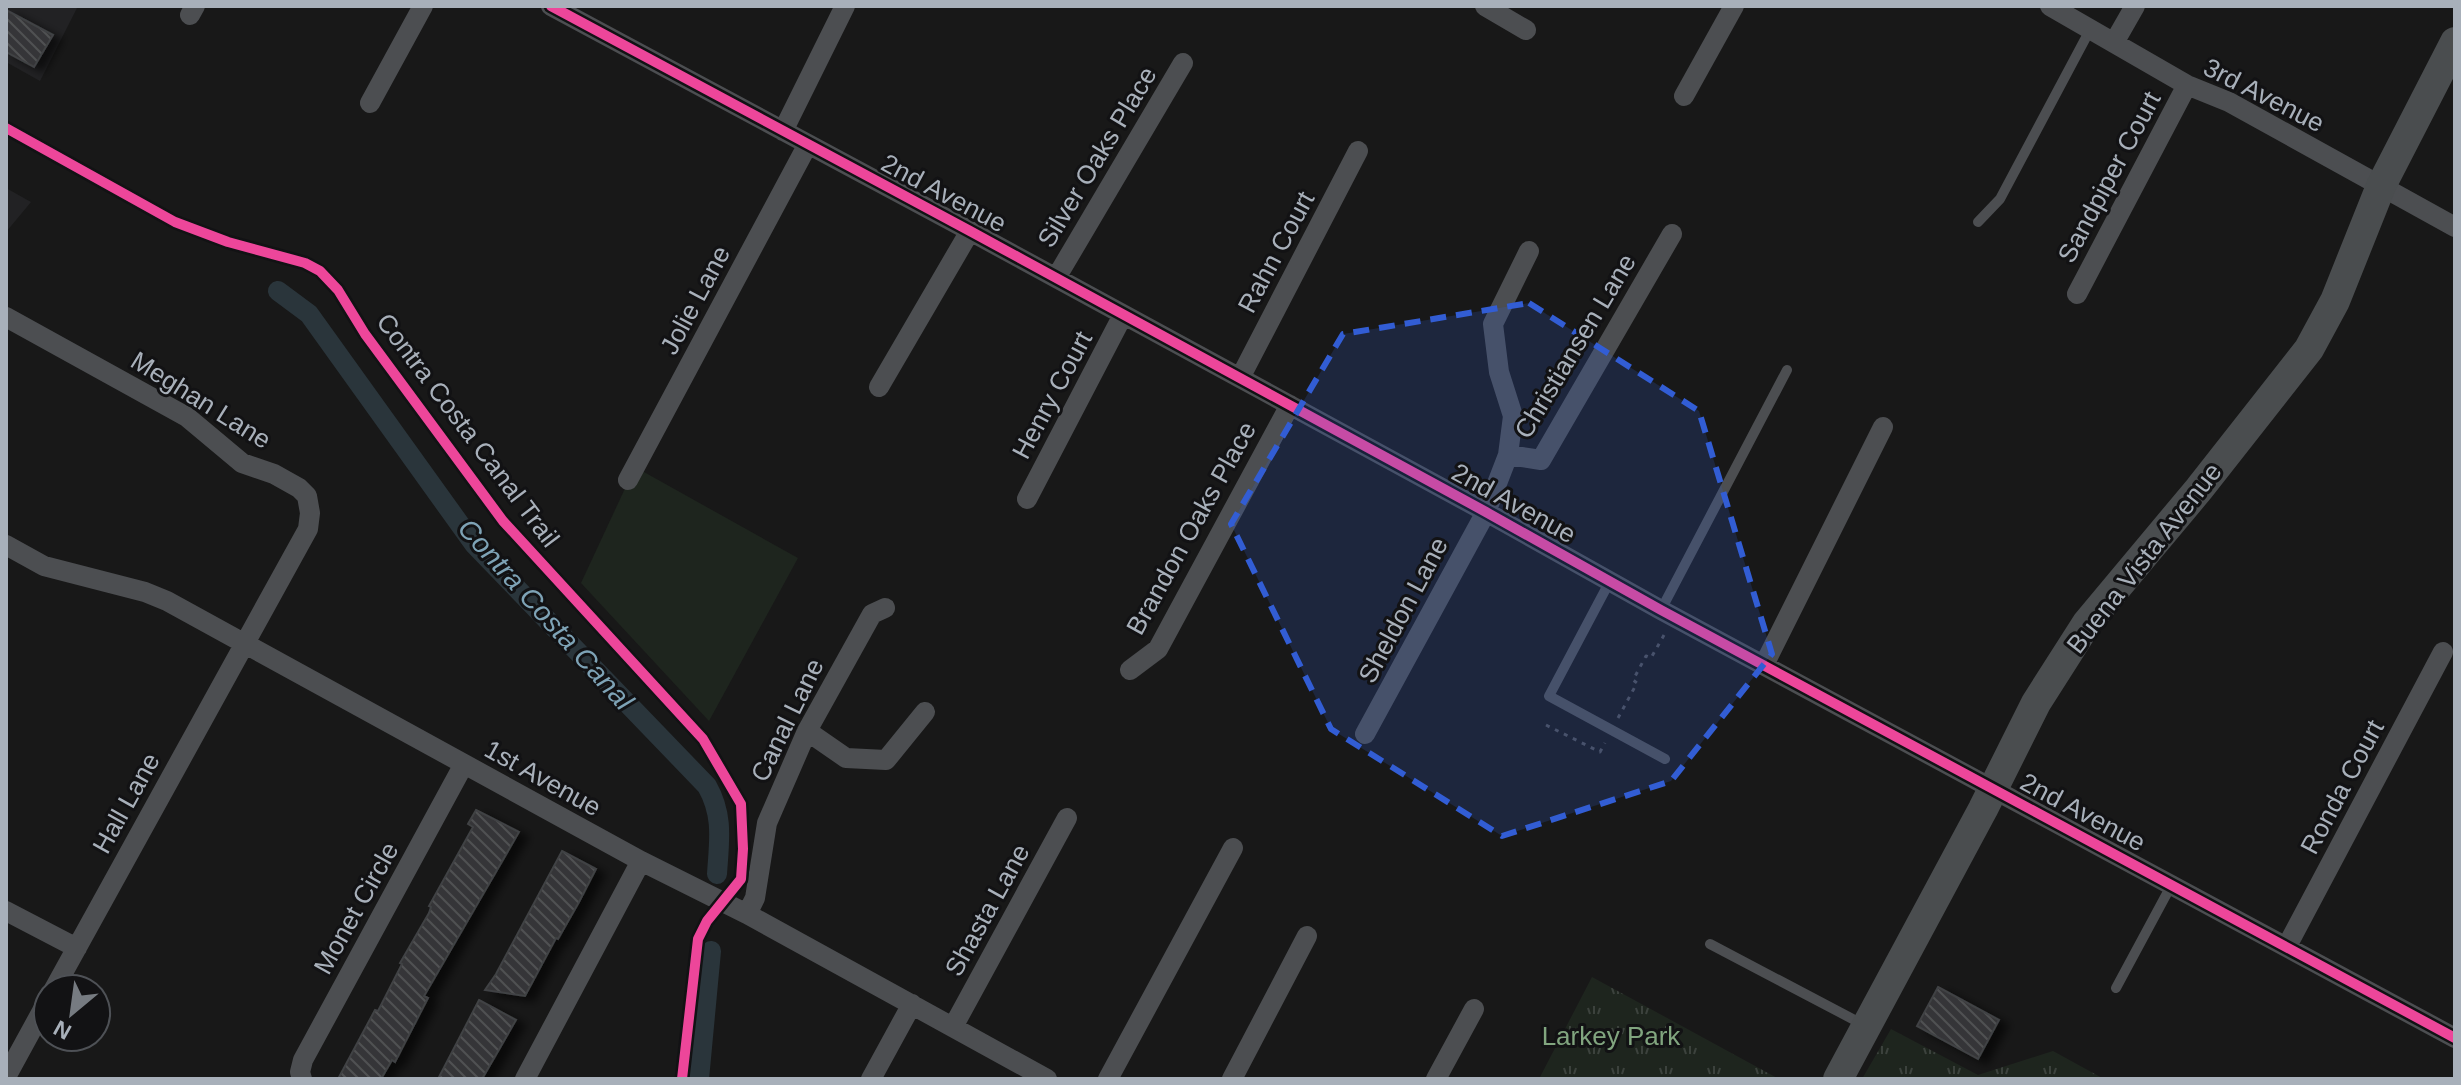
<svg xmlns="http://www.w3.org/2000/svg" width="2461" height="1085" viewBox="0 0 2461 1085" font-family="Arial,sans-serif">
<defs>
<pattern id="park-tufts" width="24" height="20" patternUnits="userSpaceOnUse" patternTransform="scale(2)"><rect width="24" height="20" fill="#1e251e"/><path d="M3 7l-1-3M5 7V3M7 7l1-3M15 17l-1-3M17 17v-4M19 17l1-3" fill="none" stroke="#3c423d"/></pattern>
<pattern id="building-back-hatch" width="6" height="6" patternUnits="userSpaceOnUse" patternTransform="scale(2)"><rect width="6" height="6" fill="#363637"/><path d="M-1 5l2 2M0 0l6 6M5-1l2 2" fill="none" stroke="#505152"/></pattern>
<filter id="shadow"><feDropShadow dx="9" dy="5" stdDeviation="4" flood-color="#0009"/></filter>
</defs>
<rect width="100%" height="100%" fill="#181818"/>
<!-- built -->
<path fill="#222224" d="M 6,6 L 78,6 L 40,81 L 6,62 Z
M 6,188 L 31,202 L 6,232 Z"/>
<!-- grass -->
<path fill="#1e251e" d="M 635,467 L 798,558 L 709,721 L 581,583 Z"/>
<!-- park -->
<path fill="url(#park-tufts)" d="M 1592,977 L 1779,1079 L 1539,1079 Z
M 1891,1029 L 1978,1075 L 2053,1051 L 2104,1079 L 1862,1079 Z"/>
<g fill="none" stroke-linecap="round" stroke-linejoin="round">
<!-- canal -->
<path stroke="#2a353b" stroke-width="20" d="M 278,291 L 309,314 L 474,544 L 707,786 C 724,816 719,842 717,874
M 699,1079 L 711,951"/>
</g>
<!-- building -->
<path fill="url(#building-back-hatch)" stroke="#404244" stroke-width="2" filter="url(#shadow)" d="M 6,10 L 53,35 L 34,67 L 6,52 Z
M 476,810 L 519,832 L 424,996 L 428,998 L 395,1062 L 392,1060 L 381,1079 L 338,1079 L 375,1010 L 378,1011 L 402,964 L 400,963 L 429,913 L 431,907 L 429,906 L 473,827 L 468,824 Z
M 562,851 L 596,869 L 579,902 L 558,939 L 556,938 L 525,996 L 485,990 L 496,974 Z
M 1938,987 L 1999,1020 L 1978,1059 L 1917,1026 Z
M 479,1000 L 516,1020 L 482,1079 L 438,1079 Z"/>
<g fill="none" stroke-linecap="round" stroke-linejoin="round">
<!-- path -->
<path stroke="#4e4f53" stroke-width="3" stroke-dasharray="4 6" stroke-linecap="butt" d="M 1618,718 L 1637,683 L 1633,680 L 1646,656 L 1651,658 L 1664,635
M 1546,725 L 1600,752 L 1605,743
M 1904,1078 L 1906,1079"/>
<!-- lane -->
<path stroke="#4c4e51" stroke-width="10" d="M 1978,222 L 2000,199 L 2091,28
M 1610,581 L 1549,696 L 1665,759
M 1661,610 L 1787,370
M 1710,944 L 1864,1025
M 2116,988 L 2172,884"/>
<!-- street -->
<path stroke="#4c4e51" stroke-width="20" d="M 551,6 L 970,231 L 1486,512 L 1661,610 L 2455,1038
M 1485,6 L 1526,30
M 2050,6 L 2187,85 L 2229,102 L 2455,227
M 190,15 L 195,6
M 2115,41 L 2135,6
M 1684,96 L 1734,6
M 370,103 L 423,6
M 783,131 L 845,6
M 1056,278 L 1183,63
M 2077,294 L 2187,85
M 6,317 L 187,417 L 242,463 L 274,474 L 299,488 L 307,496 L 310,513 L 308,529 L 54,989
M 1240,378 L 1358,151
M 879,387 L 970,231
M 1508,455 L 1541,460 L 1672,234
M 628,480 L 808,144
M 1027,499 L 1123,315
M 6,545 L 44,566 L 145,592 L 167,601 L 641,861 L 747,914 L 1047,1079
M 1764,665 L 1883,427
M 1130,670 L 1158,649 L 1290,405
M 807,731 L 846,758 L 886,760 L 925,712
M 1365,734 L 1486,512 L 1508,455 L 1513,416 L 1499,372 L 1493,324 L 1529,251
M 6,911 L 77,948
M 747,914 L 755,898 L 767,823 L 807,731 L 872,614 L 885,608
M 2287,946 L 2443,652
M 953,1027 L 1067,818
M 6,1077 L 48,1000
M 302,1079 L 300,1072 L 303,1060 L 464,764
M 525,1079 L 641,861
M 871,1079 L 912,1004
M 1108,1079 L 1233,848
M 1232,1079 L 1307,936
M 1436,1079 L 1474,1009"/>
<!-- secondary -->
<path stroke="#4a4d4f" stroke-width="30" d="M 1838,1079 L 1983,809 L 2036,703 L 2087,623 L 2199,489 L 2309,349 L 2335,301 L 2381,186 L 2455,42"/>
<defs>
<path id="cycleway" d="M 551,6 L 970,231 L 1486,512 L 1661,610 L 2455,1038
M 6,128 L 175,222 L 228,242 L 305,263 L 320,271 L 338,290 L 365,334 L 503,521 L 703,739 L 741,804 L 743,849 L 741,879 L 707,921 L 698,939 L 682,1079"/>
</defs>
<!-- cycleway casing -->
<use href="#cycleway" stroke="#121214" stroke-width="15"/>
<!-- cycleway -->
<use href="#cycleway" stroke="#ed469a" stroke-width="10"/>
</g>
<!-- marked area -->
<path fill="#325dd4" fill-opacity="0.2" stroke="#325dd4" stroke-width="6" stroke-dasharray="16 10" stroke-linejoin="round" d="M 1529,303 L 1699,411 L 1772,654 L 1671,781 L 1502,836 L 1331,729 L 1231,524 L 1343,334 Z"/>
<g text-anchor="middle" stroke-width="6" stroke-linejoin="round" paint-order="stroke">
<!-- street labels -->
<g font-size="26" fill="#a8b0ba" stroke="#121214">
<text transform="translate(2264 95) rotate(27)" y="9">3rd Avenue</text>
<text transform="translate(1097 157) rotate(-59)" y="9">Silver Oaks Place</text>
<text transform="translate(2109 177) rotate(-62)" y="9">Sandpiper Court</text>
<text transform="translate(944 193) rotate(28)" y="9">2nd Avenue</text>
<text transform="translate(1276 252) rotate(-62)" y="9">Rahn Court</text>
<text transform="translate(695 300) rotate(-62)" y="9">Jolie Lane</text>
<text transform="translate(1575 346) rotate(-59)" y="9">Christiansen Lane</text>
<text transform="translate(1052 395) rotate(-62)" y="9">Henry Court</text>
<text transform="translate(201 400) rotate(32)" y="9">Meghan Lane</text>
<text transform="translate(468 430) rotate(53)" y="9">Contra Costa Canal Trail</text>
<text transform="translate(1514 503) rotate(29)" y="9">2nd Avenue</text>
<text transform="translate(1191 528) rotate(-61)" y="9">Brandon Oaks Place</text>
<text transform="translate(2144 558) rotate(-52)" y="9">Buena Vista Avenue</text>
<text transform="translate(1403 610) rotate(-62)" y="9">Sheldon Lane</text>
<text transform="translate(787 720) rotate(-64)" y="9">Canal Lane</text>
<text transform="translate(543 778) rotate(29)" y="9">1st Avenue</text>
<text transform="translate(2342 787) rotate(-62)" y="9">Ronda Court</text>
<text transform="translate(126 803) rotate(-61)" y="9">Hall Lane</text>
<text transform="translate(2083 812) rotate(28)" y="9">2nd Avenue</text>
<text transform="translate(356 908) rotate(-61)" y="9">Monet Circle</text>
<text transform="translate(987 910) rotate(-61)" y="9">Shasta Lane</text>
</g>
<!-- park labels -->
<g font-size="26" fill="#81a57f" stroke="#121214">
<text x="1611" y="1045">Larkey Park</text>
</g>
<!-- water labels -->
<g font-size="28" font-style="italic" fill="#7ea3b6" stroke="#121214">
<text transform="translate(546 614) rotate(48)" y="10">Contra Costa Canal</text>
</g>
</g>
<!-- border -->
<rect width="2461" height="1085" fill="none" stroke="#a8b0ba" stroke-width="16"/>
<!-- north arrow -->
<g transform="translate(72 1013) rotate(209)"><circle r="38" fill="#121214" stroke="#4e5156" stroke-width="2"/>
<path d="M0-6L14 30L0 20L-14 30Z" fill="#767b81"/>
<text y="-12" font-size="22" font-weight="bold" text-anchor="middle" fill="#a8b0ba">N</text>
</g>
</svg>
